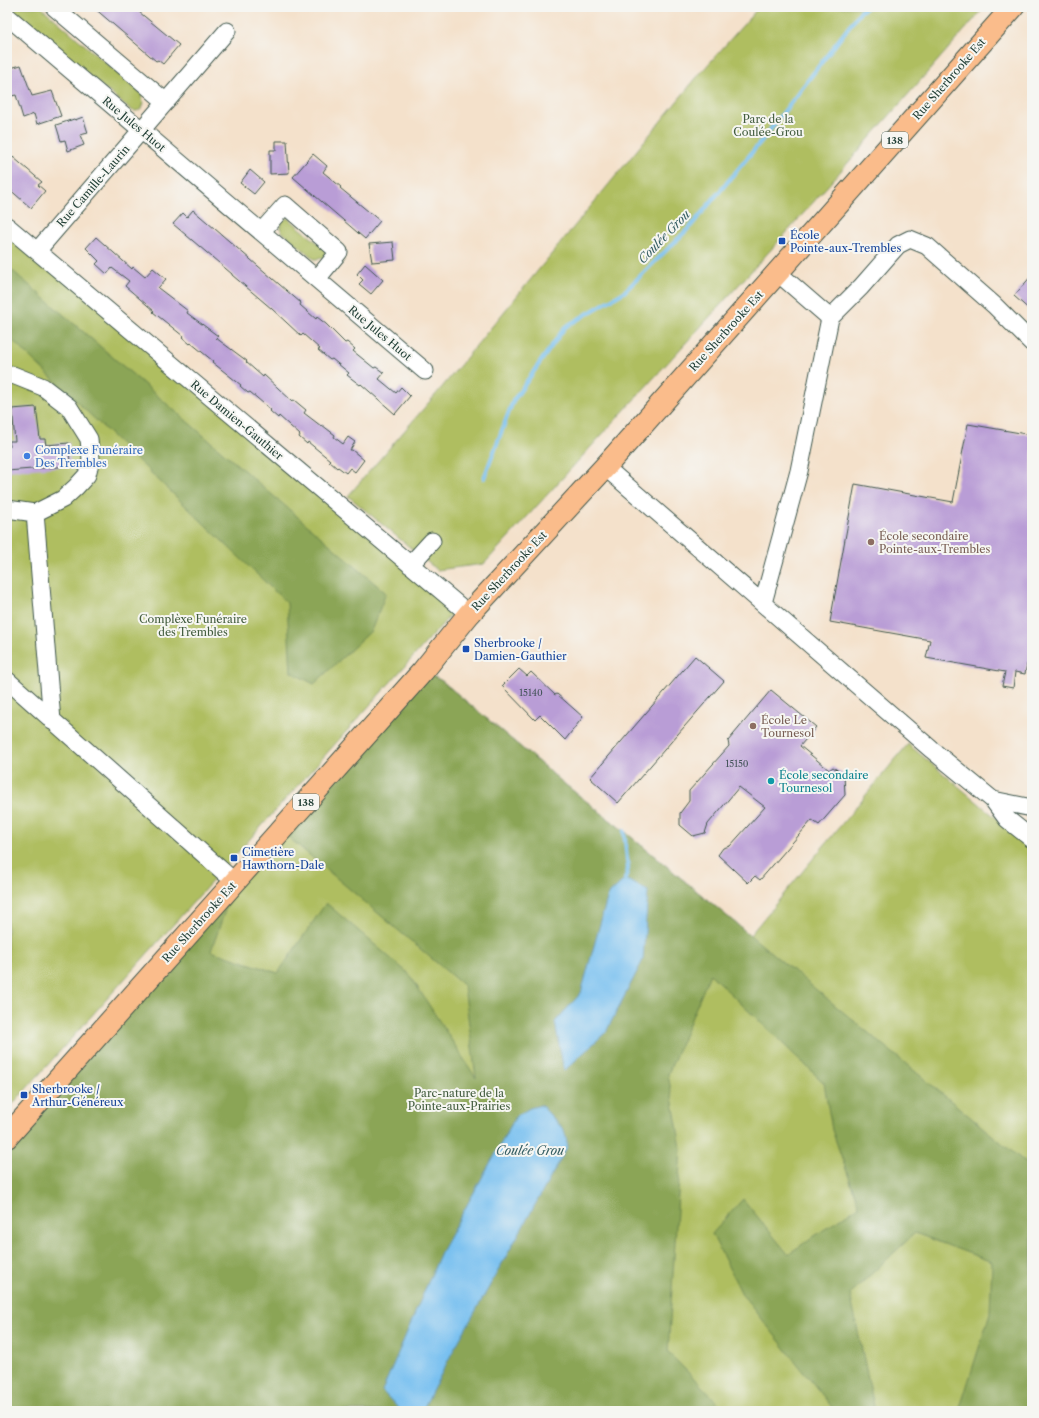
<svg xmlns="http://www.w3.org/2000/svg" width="1039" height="1418" viewBox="0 0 1039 1418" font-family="'Libre Caslon Text',serif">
<rect width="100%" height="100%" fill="#f6f6f2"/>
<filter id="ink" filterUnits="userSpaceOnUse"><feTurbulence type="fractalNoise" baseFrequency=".025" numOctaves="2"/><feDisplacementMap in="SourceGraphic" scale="8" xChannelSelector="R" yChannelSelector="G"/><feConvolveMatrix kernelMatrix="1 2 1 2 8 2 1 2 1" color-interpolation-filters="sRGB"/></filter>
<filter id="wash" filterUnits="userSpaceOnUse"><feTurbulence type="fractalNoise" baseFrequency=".012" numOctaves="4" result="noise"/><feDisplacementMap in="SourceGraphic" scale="16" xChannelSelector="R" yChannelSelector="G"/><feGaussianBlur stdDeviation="0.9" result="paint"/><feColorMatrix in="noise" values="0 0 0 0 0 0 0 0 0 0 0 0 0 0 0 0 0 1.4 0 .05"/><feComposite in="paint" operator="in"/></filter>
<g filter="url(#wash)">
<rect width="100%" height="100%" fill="#f4e1cb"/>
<!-- green -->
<path fill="#afbe61" stroke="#677e4a" d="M 7,7 L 41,7 L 143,95 L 141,97 L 144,103 C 142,109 138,113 131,110 L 7,9 Z
M 759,7 L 985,7 L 788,231 L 484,564 L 437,570 L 348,496 L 443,386 L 697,77 Z
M 288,218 L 325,249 L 325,255 L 323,259 L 321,257 L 317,259 L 314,259 L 281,231 L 280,227 L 281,224 L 279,221 Z
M 7,226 L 456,609 L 10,1107 L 7,1105 Z
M 423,671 L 442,681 L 567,786 L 624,831 L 750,935 L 908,744 L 1032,848 L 1032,1411 L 7,1411 L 7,1137 Z"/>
<!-- forest -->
<path fill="#8ba557" stroke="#557146" d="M 7,266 L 386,593 L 371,631 L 314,684 L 291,672 L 287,603 L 7,335 Z
M 423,671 L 442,681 L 567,786 L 624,831 L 1032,1168 L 1032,1411 L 959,1411 L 990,1313 L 992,1262 L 915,1233 L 850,1294 L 875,1411 L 835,1411 L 742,1294 L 712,1234 L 743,1199 L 788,1254 L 859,1206 L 832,1130 L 824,1083 L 710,974 L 668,1074 L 681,1148 L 668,1352 L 726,1411 L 7,1411 L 7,1137 L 235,882 L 211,951 L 278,973 L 326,903 L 409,974 L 476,1078 L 464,986 L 281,831 Z"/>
<!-- water -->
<path fill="#78c0f0" stroke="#4c7e92" d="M 625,879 L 648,891 L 643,960 L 606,1032 L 564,1071 L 555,1022 L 581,993 L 608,895 Z
M 541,1105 L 564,1130 L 568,1146 L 452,1353 L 423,1409 L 401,1411 L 382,1391 L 441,1252 L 516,1116 L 530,1108 Z"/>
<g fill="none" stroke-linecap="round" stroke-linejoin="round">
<!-- stream -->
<path stroke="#78c0f0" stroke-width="4" d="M 484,478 L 513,401 L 565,327 L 624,292 L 691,226 L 763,139 L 861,11 L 867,7
M 624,831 L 628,869 L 625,879"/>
</g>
<g id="blocks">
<!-- building -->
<path fill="#b99dd6" d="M 93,7 L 133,7 L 179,45 L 163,64 L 158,60 L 156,61 Z
M 21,65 L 32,96 L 52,91 L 61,116 L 37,124 L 34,114 L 23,118 L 16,95 L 7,97 L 7,69 Z
M 83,117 L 88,133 L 80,135 L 84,145 L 68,151 L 65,140 L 61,141 L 56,125 L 74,119 L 75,120 Z
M 276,141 L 287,141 L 289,173 L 270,174 L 270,150 L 276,150 Z
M 313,154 L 327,166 L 323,172 L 341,187 L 340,188 L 380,221 L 365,239 L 293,177 Z
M 13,157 L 42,182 L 38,185 L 45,191 L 31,208 L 7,187 L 7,165 Z
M 250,170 L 264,182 L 254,194 L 240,183 Z
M 193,210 L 301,303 L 300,305 L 316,319 L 317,317 L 326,324 L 345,343 L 347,342 L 355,349 L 353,351 L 374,368 L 376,367 L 384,373 L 379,379 L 396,393 L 401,387 L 410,396 L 395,414 L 361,384 L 360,385 L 347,375 L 349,373 L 332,359 L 330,360 L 318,350 L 320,349 L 303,334 L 301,336 L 272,309 L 232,275 L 232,274 L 173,224 L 183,213 L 187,217 Z
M 96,237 L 132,269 L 133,267 L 145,277 L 153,268 L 166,279 L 158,288 L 188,311 L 187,313 L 218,336 L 216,338 L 247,361 L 246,362 L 263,377 L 264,375 L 292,401 L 294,400 L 306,410 L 304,413 L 321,426 L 322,425 L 335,435 L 334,437 L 343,444 L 348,437 L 355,442 L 350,450 L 352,450 L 364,460 L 355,472 L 350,468 L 346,473 L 338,467 L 337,468 L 329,461 L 330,460 L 308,442 L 307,444 L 299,437 L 300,435 L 279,416 L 278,418 L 270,411 L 271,410 L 250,392 L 248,393 L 240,386 L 241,385 L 212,362 L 213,361 L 191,343 L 190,344 L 182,337 L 183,336 L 153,312 L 154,311 L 125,286 L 129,281 L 112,268 L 107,274 L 96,264 L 99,261 L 86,248 Z
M 393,242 L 395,260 L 372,262 L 369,244 Z
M 365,264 L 383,280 L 371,294 L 359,284 L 363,280 L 357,274 Z
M 1032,275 L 1032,312 L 1014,296 Z
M 36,407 L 40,439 L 45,439 L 46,445 L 69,443 L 70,466 L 7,471 L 7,447 L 10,446 L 9,441 L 15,441 L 12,409 Z
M 968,424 L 1032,435 L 1032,665 L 1027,664 L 1025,674 L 1015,672 L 1013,688 L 1002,686 L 1005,672 L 926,658 L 930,640 L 830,622 L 855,484 L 953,502 Z
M 695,656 L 724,681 L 618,803 L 590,778 Z
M 519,669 L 527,676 L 531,672 L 555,695 L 557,694 L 583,717 L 565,740 L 540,715 L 535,720 L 502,686 Z
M 771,690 L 816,727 L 800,746 L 829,770 L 833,767 L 844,775 L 845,795 L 819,825 L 812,820 L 760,880 L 755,876 L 748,883 L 718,855 L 723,848 L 730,846 L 765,807 L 739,787 L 708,824 L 705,833 L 693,836 L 680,825 L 680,813 L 689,801 L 689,791 L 729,746 L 728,741 Z"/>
</g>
</g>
<g filter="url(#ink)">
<use href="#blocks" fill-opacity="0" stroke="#3f564b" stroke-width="1"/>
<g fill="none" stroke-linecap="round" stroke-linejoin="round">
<defs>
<path id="minor" d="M 54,7 L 166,102
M 7,16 L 425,371
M 7,226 L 469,614
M 261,232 L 285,205 L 339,252 L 317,279
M 37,251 L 227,31
M 778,273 L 830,318
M 7,376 L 13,375 L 43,387 L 69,407 L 89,439 L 91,459 L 87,475 L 76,487 L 63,499 L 35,513 L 7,509
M 605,467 L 932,750 L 993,800 L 1007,819 L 1032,839
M 35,513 L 52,721
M 410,565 L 432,541
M 763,603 L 799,471 L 830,318 L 861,287 L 898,245 L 910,239 L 927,246 L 994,305 L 1032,343
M 7,680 L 235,882
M 993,800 L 1032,808"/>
<path id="major" d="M 7,1137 L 423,671 L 469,614 L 605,467 L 1013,7"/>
</defs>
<!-- minor casing -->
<use href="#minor" stroke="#3f564b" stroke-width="19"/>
<!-- major casing -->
<use href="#major" stroke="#3f564b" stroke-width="24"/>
<!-- minor -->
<use href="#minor" stroke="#fff" stroke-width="17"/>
<!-- major -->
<use href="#major" stroke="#fabc8b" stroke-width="22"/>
</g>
</g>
<!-- markers -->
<g fill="#1a4fb4" stroke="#f6f6f2" stroke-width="1.5">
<rect x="778" y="237" width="8" height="8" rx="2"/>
<rect x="462" y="645" width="8" height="8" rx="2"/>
<rect x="230" y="854" width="8" height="8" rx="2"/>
<rect x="20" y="1091" width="8" height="8" rx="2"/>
</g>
<circle fill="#3f7fe0" stroke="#f6f6f2" stroke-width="1.5" cx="27" cy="456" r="4"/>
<g fill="#8d6e63" stroke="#f6f6f2" stroke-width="1.5">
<circle cx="871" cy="542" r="4"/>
<circle cx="753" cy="726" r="4"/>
</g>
<circle fill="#0f9aa8" stroke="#f6f6f2" stroke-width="1.5" cx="771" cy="781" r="4"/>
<g text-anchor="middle" stroke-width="4" stroke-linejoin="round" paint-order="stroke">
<!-- number labels -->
<g font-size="9" fill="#46555c">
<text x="531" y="696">15140</text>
<text x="737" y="767">15150</text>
</g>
<!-- shield labels -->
<g fill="#f6f6f2" stroke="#60746d" stroke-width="1">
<rect x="882" y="132" width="26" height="16" rx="3"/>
<rect x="293" y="794" width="26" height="16" rx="3"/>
</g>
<g font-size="10" font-weight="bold" fill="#1f3d34">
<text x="895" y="144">138</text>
<text x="306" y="806">138</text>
</g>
<!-- street labels -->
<g font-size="11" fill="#1f3d34" stroke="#f6f6f2">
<text transform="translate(949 79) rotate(-49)" y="4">Rue Sherbrooke Est</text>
<text transform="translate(134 124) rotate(40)" y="4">Rue Jules Huot</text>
<text transform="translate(93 186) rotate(-49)" y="4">Rue Camille-Laurin</text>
<text transform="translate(726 331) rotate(-48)" y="4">Rue Sherbrooke Est</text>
<text transform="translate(380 333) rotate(40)" y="4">Rue Jules Huot</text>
<text transform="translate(237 420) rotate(40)" y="4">Rue Damien-Gauthier</text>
<text transform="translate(509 571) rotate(-47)" y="4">Rue Sherbrooke Est</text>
<text transform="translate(199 922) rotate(-48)" y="4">Rue Sherbrooke Est</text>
</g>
<!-- park labels -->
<g font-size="11" fill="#435d3f" stroke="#f6f6f2">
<text x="768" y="123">Parc de la<tspan x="768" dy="13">Coulée-Grou</tspan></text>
<text x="193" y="623">Complèxe Funéraire<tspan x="193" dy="13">des Trembles</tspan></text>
<text x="459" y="1097">Parc-nature de la<tspan x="459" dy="13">Pointe-aux-Prairies</tspan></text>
</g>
<!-- transit labels -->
<g font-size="11" fill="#164399" stroke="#f6f6f2" text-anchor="start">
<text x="790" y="239">École<tspan x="790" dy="13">Pointe-aux-Trembles</tspan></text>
<text x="474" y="647">Sherbrooke /<tspan x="474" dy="13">Damien-Gauthier</tspan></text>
<text x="242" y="856">Cimetière<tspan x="242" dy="13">Hawthorn-Dale</tspan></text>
<text x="32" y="1093">Sherbrooke /<tspan x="32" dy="13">Arthur-Généreux</tspan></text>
</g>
<!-- shop labels -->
<g font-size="11" fill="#366cbe" stroke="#f6f6f2" text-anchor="start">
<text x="35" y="454">Complexe Funéraire<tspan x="35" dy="13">Des Trembles</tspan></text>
</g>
<!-- education labels -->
<g font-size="11" fill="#785e54" stroke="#f6f6f2" text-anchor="start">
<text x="879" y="540">École secondaire<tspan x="879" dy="13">Pointe-aux-Trembles</tspan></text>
<text x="761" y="724">École Le<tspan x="761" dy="13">Tournesol</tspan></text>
</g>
<!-- culture labels -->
<g font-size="11" fill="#0d838f" stroke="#f6f6f2" text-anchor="start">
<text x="779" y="779">École secondaire<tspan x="779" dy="13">Tournesol</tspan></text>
</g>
<!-- water labels -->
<g font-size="12" font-style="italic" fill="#355e63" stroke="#f6f6f2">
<text transform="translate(664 237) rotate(-46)" y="4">Coulée Grou</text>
<text x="530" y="1155">Coulée Grou</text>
</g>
</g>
<!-- margin -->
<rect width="1039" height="1418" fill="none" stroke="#f6f6f2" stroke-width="24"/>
</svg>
